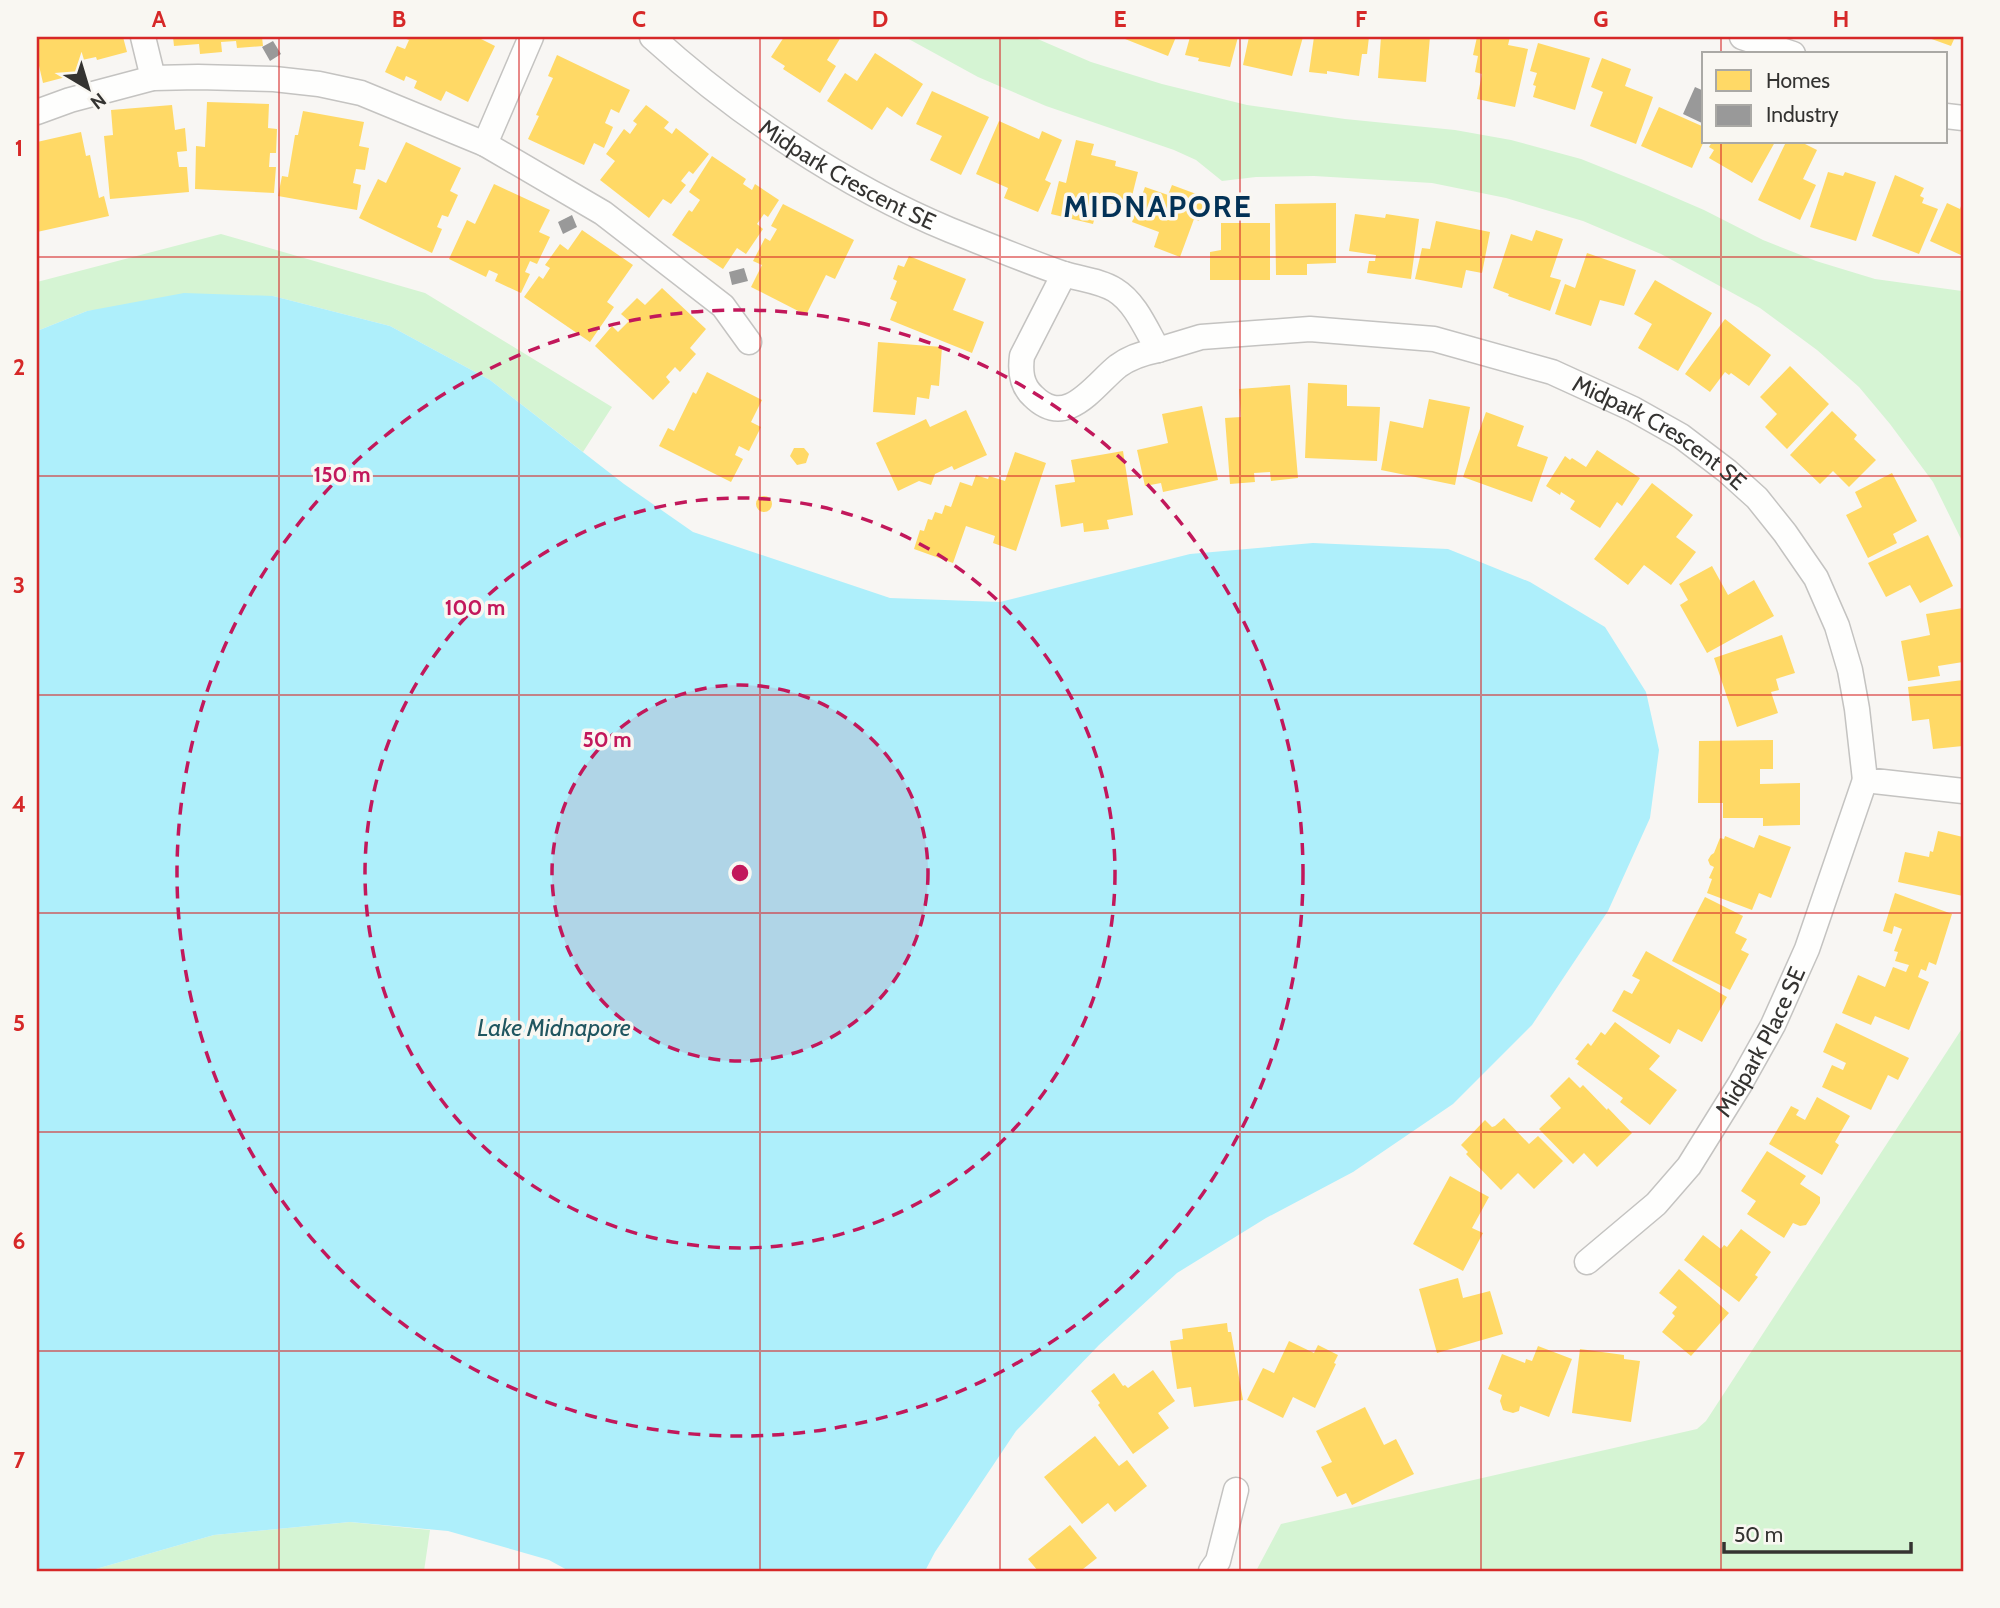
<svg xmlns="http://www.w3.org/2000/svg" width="2000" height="1608" viewBox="0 0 2000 1608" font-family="Cabin,sans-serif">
<rect width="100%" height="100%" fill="#f8f6f3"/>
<!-- green -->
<path fill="#d5f4d3" d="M 905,37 L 1033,37 L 1091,62 L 1162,84 L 1247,105 L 1345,119 L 1455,130 L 1511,140 L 1581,159 L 1646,185 L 1704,210 L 1763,240 L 1816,261 L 1875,279 L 1962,291 L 1963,543 L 1933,482 L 1890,424 L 1859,387 L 1817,350 L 1760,308 L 1661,254 L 1583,221 L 1506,198 L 1432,183 L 1314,176 L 1256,177 L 1222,181 L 1196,160 L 1174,150 L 1046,106 L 978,77 Z
M 221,234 L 425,293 L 612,407 L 583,452 L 490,380 L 390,326 L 273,296 L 87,311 L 37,331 L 37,282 Z
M 1963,1027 L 1963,1571 L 1256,1571 L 1281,1524 L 1697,1429 L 1706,1421 Z
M 350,1522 L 430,1530 L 424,1571 L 89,1571 L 214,1535 Z"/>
<!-- water -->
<path fill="#aeeffb" d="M 184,293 L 273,296 L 390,326 L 490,380 L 624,484 L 693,532 L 890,598 L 1000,602 L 1190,554 L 1313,543 L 1448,549 L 1530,582 L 1605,627 L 1646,692 L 1659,750 L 1650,818 L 1608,911 L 1532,1025 L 1453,1104 L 1353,1172 L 1266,1218 L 1177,1273 L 1099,1345 L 1016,1431 L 935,1552 L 925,1571 L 569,1571 L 549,1560 L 448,1531 L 350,1522 L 214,1535 L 89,1571 L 37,1571 L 37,331 L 87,311 Z"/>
<!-- homes -->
<path fill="#ffd966" d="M 37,37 L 123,37 L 127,52 L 97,60 L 96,57 L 82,60 L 85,72 L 43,83 L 37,57 Z
M 173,37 L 262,37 L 263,46 L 237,48 L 236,41 L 221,42 L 222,52 L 200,54 L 199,44 L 174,46 Z
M 401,37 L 477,37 L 495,46 L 468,102 L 446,91 L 441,101 L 414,88 L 417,81 L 406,76 L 404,81 L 385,72 L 397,46 L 405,49 L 409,40 Z
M 784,37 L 841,37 L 827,60 L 836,66 L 820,93 L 783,69 L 785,66 L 771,57 Z
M 1120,37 L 1176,37 L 1168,56 Z
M 1190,37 L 1238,37 L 1230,67 L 1198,61 L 1199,58 L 1185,55 Z
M 1249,37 L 1303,37 L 1292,76 L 1243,65 Z
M 1314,37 L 1369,37 L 1367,54 L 1362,54 L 1359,76 L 1327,71 L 1327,74 L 1309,72 Z
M 1381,37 L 1430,37 L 1426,82 L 1378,78 Z
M 1477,37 L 1510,37 L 1508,45 L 1528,49 L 1515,107 L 1477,99 L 1482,74 L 1475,72 L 1478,56 L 1473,55 Z
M 1926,37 L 1955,37 L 1951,46 Z
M 1538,43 L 1590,58 L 1575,110 L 1533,97 L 1536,86 L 1533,85 L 1537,73 L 1530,71 Z
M 875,53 L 923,84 L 902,117 L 887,107 L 872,130 L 827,101 L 845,73 L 857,81 Z
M 557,55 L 630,90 L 619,113 L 611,109 L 605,123 L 613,127 L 604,148 L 594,143 L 584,165 L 528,139 L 539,116 L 536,115 L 553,78 L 548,76 Z
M 1602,58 L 1631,69 L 1625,86 L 1653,97 L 1636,144 L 1590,126 L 1603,92 L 1591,87 Z
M 932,91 L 989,117 L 961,175 L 930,160 L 942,136 L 916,124 Z
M 207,102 L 269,104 L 268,128 L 277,129 L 276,153 L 270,153 L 269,167 L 276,167 L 274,193 L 195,189 L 196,146 L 205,147 Z
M 172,105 L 175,130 L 185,128 L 187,151 L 177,152 L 179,167 L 187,167 L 189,192 L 110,199 L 104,136 L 113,135 L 111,110 Z
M 646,105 L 669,122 L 664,128 L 672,134 L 676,128 L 709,154 L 693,174 L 689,171 L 681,181 L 686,185 L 671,204 L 663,199 L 649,218 L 600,180 L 615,161 L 606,154 L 624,129 L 630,134 L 637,124 L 633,121 Z
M 1659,107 L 1704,127 L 1704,141 L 1692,168 L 1641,146 Z
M 303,111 L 364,122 L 359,146 L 369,148 L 365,170 L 356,169 L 353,183 L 361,185 L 357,210 L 278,196 L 282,176 L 288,177 L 295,135 L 298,135 Z
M 999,121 L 1039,139 L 1042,131 L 1062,140 L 1045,180 L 1051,183 L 1038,212 L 1004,198 L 1008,188 L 976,174 Z
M 81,132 L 86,156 L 90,155 L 99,198 L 104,196 L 109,216 L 37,232 L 37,142 Z
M 1076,140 L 1094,144 L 1091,155 L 1116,161 L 1115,166 L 1138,172 L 1129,208 L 1106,202 L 1104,207 L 1098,206 L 1093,224 L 1051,214 L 1059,181 L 1066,183 Z
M 406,142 L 461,168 L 450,191 L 458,195 L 448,217 L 442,215 L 437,227 L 442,229 L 432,253 L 359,218 L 378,179 L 386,183 Z
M 1712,142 L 1775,142 L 1752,183 L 1709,158 L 1714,150 L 1709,147 Z
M 1786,142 L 1801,142 L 1817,150 L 1803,179 L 1816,185 L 1800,220 L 1758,200 Z
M 712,156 L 746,179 L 743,184 L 752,190 L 755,184 L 779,200 L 768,217 L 764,214 L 757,224 L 763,229 L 746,254 L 737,248 L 723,269 L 672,235 L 689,210 L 692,212 L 700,200 L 689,192 Z
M 1828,172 L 1843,176 L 1845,172 L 1876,182 L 1856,241 L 1810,227 Z
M 1895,175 L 1924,188 L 1920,196 L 1924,198 L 1922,203 L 1938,209 L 1919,254 L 1872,236 Z
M 494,184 L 550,210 L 539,232 L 550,237 L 537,264 L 530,261 L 525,272 L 530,274 L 521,293 L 495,281 L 498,274 L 489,270 L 486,277 L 449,259 L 467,220 L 475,224 Z
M 1172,185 L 1207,198 L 1199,221 L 1194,219 L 1180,257 L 1154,247 L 1159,232 L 1132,222 L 1145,187 L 1168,195 Z
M 1963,200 L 1963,256 L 1930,241 L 1947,203 L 1960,209 Z
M 1336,203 L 1336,263 L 1307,264 L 1307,275 L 1276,275 L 1275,204 Z
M 783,204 L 854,240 L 835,279 L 826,275 L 806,315 L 751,287 L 762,265 L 753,261 L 765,238 L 770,241 L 777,229 L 771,226 Z
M 1355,214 L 1385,218 L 1386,214 L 1419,219 L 1411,279 L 1367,273 L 1369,261 L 1375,261 L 1376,255 L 1349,251 Z
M 1436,221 L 1490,232 L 1482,273 L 1466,270 L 1462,288 L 1415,279 L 1422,248 L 1430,249 Z
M 1221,223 L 1270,223 L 1270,280 L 1210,280 L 1210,252 L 1221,250 Z
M 582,230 L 633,265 L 607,302 L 614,307 L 590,342 L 524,297 L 539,276 L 543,279 L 550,268 L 545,265 L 560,244 L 568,250 Z
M 1536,230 L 1563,239 L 1550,277 L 1561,280 L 1550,311 L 1508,296 L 1509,294 L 1493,288 L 1511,234 L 1532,241 Z
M 1587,253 L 1636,270 L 1624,306 L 1600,300 L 1591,326 L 1555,314 L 1565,284 L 1575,288 Z
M 909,256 L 966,279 L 953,310 L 984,322 L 972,353 L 890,320 L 897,302 L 890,299 L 897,281 L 893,279 L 898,265 L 904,267 Z
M 1655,280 L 1712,313 L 1678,371 L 1638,348 L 1652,324 L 1634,314 Z
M 662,288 L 706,329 L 690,348 L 696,354 L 680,372 L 675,367 L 666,377 L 670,382 L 653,400 L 595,346 L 612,326 L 618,332 L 629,321 L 621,314 L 637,298 L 645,305 Z
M 1725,319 L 1771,355 L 1749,386 L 1731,373 L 1729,375 L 1725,372 L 1710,392 L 1685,374 Z
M 878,342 L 942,347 L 939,386 L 931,385 L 929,399 L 917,397 L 915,415 L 873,412 Z
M 1790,366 L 1829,404 L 1787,449 L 1765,427 L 1777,414 L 1760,397 Z
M 707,372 L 762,400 L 751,422 L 761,427 L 749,451 L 739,446 L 735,455 L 743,459 L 731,482 L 659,446 L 668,428 L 674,431 L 693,392 L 696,394 Z
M 1308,383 L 1347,385 L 1347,406 L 1380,407 L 1377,461 L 1305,458 Z
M 1290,385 L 1298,478 L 1271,481 L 1270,472 L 1254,473 L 1255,482 L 1230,484 L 1225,418 L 1241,417 L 1239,389 Z
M 1429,399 L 1470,407 L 1455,485 L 1381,470 L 1390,421 L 1423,428 Z
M 1202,406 L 1218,480 L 1163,492 L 1161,483 L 1145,486 L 1137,450 L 1168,443 L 1162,414 Z
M 966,410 L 987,455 L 954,470 L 952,466 L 935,474 L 931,485 L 919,481 L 898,491 L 876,443 L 926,419 L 930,427 Z
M 1832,411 L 1857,435 L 1854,439 L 1876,460 L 1849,487 L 1833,471 L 1820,484 L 1790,455 Z
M 1486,412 L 1524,426 L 1517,446 L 1548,457 L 1532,502 L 1463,477 Z
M 794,448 L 804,448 L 809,454 L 806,463 L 797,465 L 790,456 Z
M 1597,450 L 1640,478 L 1622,506 L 1617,502 L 1600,528 L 1570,509 L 1575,501 L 1561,492 L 1560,495 L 1546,486 L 1565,456 L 1570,460 L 1572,458 L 1586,467 Z
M 1123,451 L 1133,515 L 1107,520 L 1109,529 L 1084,532 L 1083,523 L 1061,527 L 1055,485 L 1075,482 L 1071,460 Z
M 1015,452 L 1046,463 L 1016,551 L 993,543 L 995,536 L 966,526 L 953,563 L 914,549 L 920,530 L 924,531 L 928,519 L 932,520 L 935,512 L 942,514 L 945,505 L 951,507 L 960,482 L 972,486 L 976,475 L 988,479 L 989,476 L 1005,481 Z
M 1892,473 L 1917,521 L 1893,534 L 1897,543 L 1868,558 L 1846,515 L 1862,507 L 1855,492 Z
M 1652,483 L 1693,515 L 1676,537 L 1696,552 L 1671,585 L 1644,565 L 1628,585 L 1594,559 Z
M756 504a8 8 0 1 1 16 0a8 8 0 1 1-16 0Z
M 1928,535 L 1953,586 L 1920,603 L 1910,585 L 1886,597 L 1868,563 Z
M 1712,566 L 1728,595 L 1754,580 L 1774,616 L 1707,653 L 1680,605 L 1688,600 L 1679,584 Z
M 1963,608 L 1963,662 L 1938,666 L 1940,676 L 1908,681 L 1901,641 L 1930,635 L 1926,614 Z
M 1782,635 L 1795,673 L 1776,679 L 1779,690 L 1771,692 L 1778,713 L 1737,727 L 1714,658 Z
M 1963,680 L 1963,746 L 1933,749 L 1929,719 L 1912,721 L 1908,687 Z
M 1773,740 L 1773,769 L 1760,769 L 1760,784 L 1800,783 L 1800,825 L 1763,826 L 1763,818 L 1723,818 L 1723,803 L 1698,803 L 1699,741 Z
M 1938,831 L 1963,837 L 1963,896 L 1898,882 L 1905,852 L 1929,857 L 1930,851 L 1933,852 Z
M 1759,835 L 1791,847 L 1771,898 L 1759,893 L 1752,910 L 1707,893 L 1712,879 L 1709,878 L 1714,867 L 1710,865 L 1708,860 L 1711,855 L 1714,853 L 1720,838 L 1724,839 L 1725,836 L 1754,848 Z
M 1895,893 L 1952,914 L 1936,965 L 1929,962 L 1926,971 L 1921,969 L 1918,977 L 1929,982 L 1909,1030 L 1875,1016 L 1871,1025 L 1842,1013 L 1858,975 L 1885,987 L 1893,967 L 1906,972 L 1909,965 L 1895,961 L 1898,952 L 1894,951 L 1902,929 L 1894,926 L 1892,934 L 1883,931 Z
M 1705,897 L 1743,916 L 1735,933 L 1747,939 L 1741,950 L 1749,954 L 1730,990 L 1672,961 Z
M 1646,951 L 1727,997 L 1702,1042 L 1678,1029 L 1670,1044 L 1612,1011 L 1624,990 L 1632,994 L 1640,980 L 1632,976 Z
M 1615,1022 L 1660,1056 L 1649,1069 L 1677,1090 L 1650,1125 L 1620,1102 L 1623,1098 L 1577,1064 L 1579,1061 L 1575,1059 L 1588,1043 L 1591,1046 L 1601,1032 L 1605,1035 Z
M 1836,1023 L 1909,1058 L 1898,1080 L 1888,1075 L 1871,1110 L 1822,1087 L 1832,1065 L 1843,1070 L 1846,1063 L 1823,1052 Z
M 1569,1077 L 1580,1088 L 1583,1085 L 1607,1110 L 1608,1108 L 1632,1133 L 1597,1167 L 1584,1153 L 1573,1164 L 1539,1129 L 1561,1108 L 1550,1096 Z
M 1817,1097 L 1850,1116 L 1835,1142 L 1839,1145 L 1822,1175 L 1769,1144 L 1791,1106 L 1799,1110 L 1796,1115 L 1805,1120 Z
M 1504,1118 L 1529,1144 L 1538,1136 L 1563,1161 L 1534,1189 L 1518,1173 L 1501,1190 L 1466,1154 L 1468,1152 L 1461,1145 L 1485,1120 L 1492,1127 L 1495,1126 Z
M 1767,1151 L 1806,1176 L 1800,1184 L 1820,1197 L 1820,1203 L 1806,1225 L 1800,1226 L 1793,1223 L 1784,1238 L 1747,1214 L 1756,1201 L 1741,1191 Z
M 1450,1176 L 1489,1197 L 1472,1228 L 1483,1233 L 1463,1271 L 1413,1244 Z
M 1741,1229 L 1771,1252 L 1755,1275 L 1758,1277 L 1739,1302 L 1684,1260 L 1703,1235 L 1721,1249 L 1724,1245 L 1727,1247 Z
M 1679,1269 L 1729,1313 L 1691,1356 L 1662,1332 L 1675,1316 L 1672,1313 L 1677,1307 L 1659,1293 Z
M 1458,1278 L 1463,1298 L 1490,1291 L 1503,1334 L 1437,1353 L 1419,1289 Z
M 1227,1323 L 1228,1332 L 1231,1332 L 1243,1400 L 1194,1407 L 1191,1387 L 1177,1389 L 1170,1341 L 1183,1339 L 1182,1329 Z
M 1289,1341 L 1314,1353 L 1318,1345 L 1338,1355 L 1334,1363 L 1336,1364 L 1315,1408 L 1293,1397 L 1283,1418 L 1247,1400 L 1263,1368 L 1274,1373 Z
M 1538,1346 L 1572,1359 L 1549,1417 L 1520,1406 L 1519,1411 L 1513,1413 L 1503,1410 L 1500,1401 L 1502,1395 L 1488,1389 L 1502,1354 L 1525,1363 L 1526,1359 L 1532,1361 Z
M 1580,1349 L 1624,1355 L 1624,1359 L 1640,1361 L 1631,1422 L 1572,1413 Z
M 1153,1370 L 1175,1401 L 1158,1413 L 1169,1428 L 1133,1454 L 1098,1405 L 1100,1403 L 1091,1391 L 1114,1373 L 1123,1386 L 1125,1385 L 1128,1388 Z
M 1365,1407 L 1384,1445 L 1396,1439 L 1414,1474 L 1352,1505 L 1346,1493 L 1337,1497 L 1321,1467 L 1332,1462 L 1316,1431 Z
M 1095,1436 L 1119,1466 L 1127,1460 L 1147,1486 L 1115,1512 L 1108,1503 L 1082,1524 L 1044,1477 Z
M 1070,1525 L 1097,1558 L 1083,1569 L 1085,1571 L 1038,1571 L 1028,1559 Z"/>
<!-- industry -->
<path fill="#999" d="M 273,41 L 281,54 L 270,61 L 262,47 Z
M 1695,87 L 1704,91 L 1704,124 L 1683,114 Z
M 572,215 L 577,227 L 563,234 L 558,222 Z
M 744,268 L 748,281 L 732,285 L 729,272 Z"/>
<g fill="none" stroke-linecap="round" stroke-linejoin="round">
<defs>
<g id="street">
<path d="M 143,37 L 153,78"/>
<path id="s1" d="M 652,37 C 737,114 844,186 950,230 C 988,245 1026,261 1064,274 C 1080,279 1101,281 1115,290 C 1135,302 1146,329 1158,350 L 1201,337 L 1310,329 L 1434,339 L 1552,372 L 1633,409 L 1681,436 L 1727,471 L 1757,498 L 1785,533 L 1816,578 L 1837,626 L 1850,670 L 1857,709 L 1865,780 L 1963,791"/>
<path d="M 1742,37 L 1793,54"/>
<path d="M 37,112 L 70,100 L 153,78 L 198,77 L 274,79 L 319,84 L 361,93 L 485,144 L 603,213 L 723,306 L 749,342"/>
<path d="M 1946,116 L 1963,118"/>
<path d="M 485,144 L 531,37"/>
<path d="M 1064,274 L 1022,356 C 1020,371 1021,385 1033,396 C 1067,430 1094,385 1118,366 C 1130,357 1143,353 1158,350"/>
<path id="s2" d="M 1587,1262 L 1656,1204 L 1689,1166 L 1740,1084 L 1773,1025 L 1807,949 L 1865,780"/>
<path d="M 1211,1571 L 1218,1561 L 1236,1490"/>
</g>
</defs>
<!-- street casing -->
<use href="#street" stroke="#c4c3c1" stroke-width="27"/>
<!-- street -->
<use href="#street" stroke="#fefefd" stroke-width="24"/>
</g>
<!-- grid -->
<path fill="none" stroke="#d62828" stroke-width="2" stroke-opacity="0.55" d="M 279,37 L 279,1571M 519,37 L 519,1571M 760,37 L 760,1571M 1000,37 L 1000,1571M 1240,37 L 1240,1571M 1481,37 L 1481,1571M 1721,37 L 1721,54M 1721,142 L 1721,1571M 37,257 L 1963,257M 37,476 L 1963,476M 37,695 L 1963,695M 37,913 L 1963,913M 37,1132 L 1963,1132M 37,1351 L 1963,1351"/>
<!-- distance rings -->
<circle cx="740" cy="873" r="188" fill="#c2185b" fill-opacity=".12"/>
<g fill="none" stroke="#c2185b" stroke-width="3.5" stroke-dasharray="12 9">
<circle cx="740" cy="873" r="188"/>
<circle cx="740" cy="873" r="375"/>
<circle cx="740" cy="873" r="563"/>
</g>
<g text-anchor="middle" stroke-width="7" stroke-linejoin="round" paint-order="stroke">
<!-- street labels -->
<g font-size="23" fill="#343331" stroke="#f9f7f2">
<text dy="8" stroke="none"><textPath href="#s1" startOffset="240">Midpark Crescent SE</textPath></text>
<text dy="8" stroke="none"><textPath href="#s1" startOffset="1132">Midpark Crescent SE</textPath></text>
<text dy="8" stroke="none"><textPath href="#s2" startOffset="284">Midpark Place SE</textPath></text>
</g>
<!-- water labels -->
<g font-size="24" font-style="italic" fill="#205660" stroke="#f9f7f2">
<text x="554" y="1036">Lake Midnapore</text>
</g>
<!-- district labels -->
<g font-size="30" font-weight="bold" letter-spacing="2" fill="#033256" stroke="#f9f7f2">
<text x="1158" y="217">MIDNAPORE</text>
</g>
</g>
<circle cx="740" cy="873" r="10" fill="#c2185b" stroke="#f9f7f2" stroke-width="3.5"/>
<g font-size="21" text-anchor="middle" font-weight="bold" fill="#c2185b" stroke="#f9f7f2" stroke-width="7" stroke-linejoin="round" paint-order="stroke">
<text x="342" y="482">150 m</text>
<text x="475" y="615">100 m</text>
<text x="607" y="747">50 m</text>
</g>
<!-- border -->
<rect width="2000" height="1608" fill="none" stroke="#f9f7f2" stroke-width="77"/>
<!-- legend -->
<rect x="1702" y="52" width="245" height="91" fill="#f9f7f2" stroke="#aaa9a5" stroke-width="2"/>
<rect x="1716" y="70" width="35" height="21" fill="#ffd966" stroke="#aaa9a5" stroke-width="2"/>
<text x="1766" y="88" font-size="21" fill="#343331">Homes</text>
<rect x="1716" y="105" width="35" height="21" fill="#999999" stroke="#aaa9a5" stroke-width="2"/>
<text x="1766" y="122" font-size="21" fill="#343331">Industry</text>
<!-- north arrow -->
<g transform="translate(88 88) rotate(142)" stroke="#f9f7f2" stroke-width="5" paint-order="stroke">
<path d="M0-5L12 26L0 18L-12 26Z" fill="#343331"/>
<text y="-10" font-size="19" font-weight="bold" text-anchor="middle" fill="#343331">N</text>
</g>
<!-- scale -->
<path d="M1724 1542v10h187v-10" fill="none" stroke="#343331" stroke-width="3.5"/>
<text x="1734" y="1542" font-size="21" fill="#343331" stroke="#f9f7f2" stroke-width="5" paint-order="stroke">50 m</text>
<rect x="38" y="38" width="1924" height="1532" fill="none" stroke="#d62828" stroke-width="2.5"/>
<g font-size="23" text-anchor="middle" font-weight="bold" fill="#d62828">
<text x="159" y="27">A</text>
<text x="399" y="27">B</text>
<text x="639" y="27">C</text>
<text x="880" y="27">D</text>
<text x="1120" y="27">E</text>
<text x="1361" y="27">F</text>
<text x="1601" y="27">G</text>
<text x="1841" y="27">H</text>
<text x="19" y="156">1</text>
<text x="19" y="375">2</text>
<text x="19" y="593">3</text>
<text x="19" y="812">4</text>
<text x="19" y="1031">5</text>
<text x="19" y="1249">6</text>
<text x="19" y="1468">7</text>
</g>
</svg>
